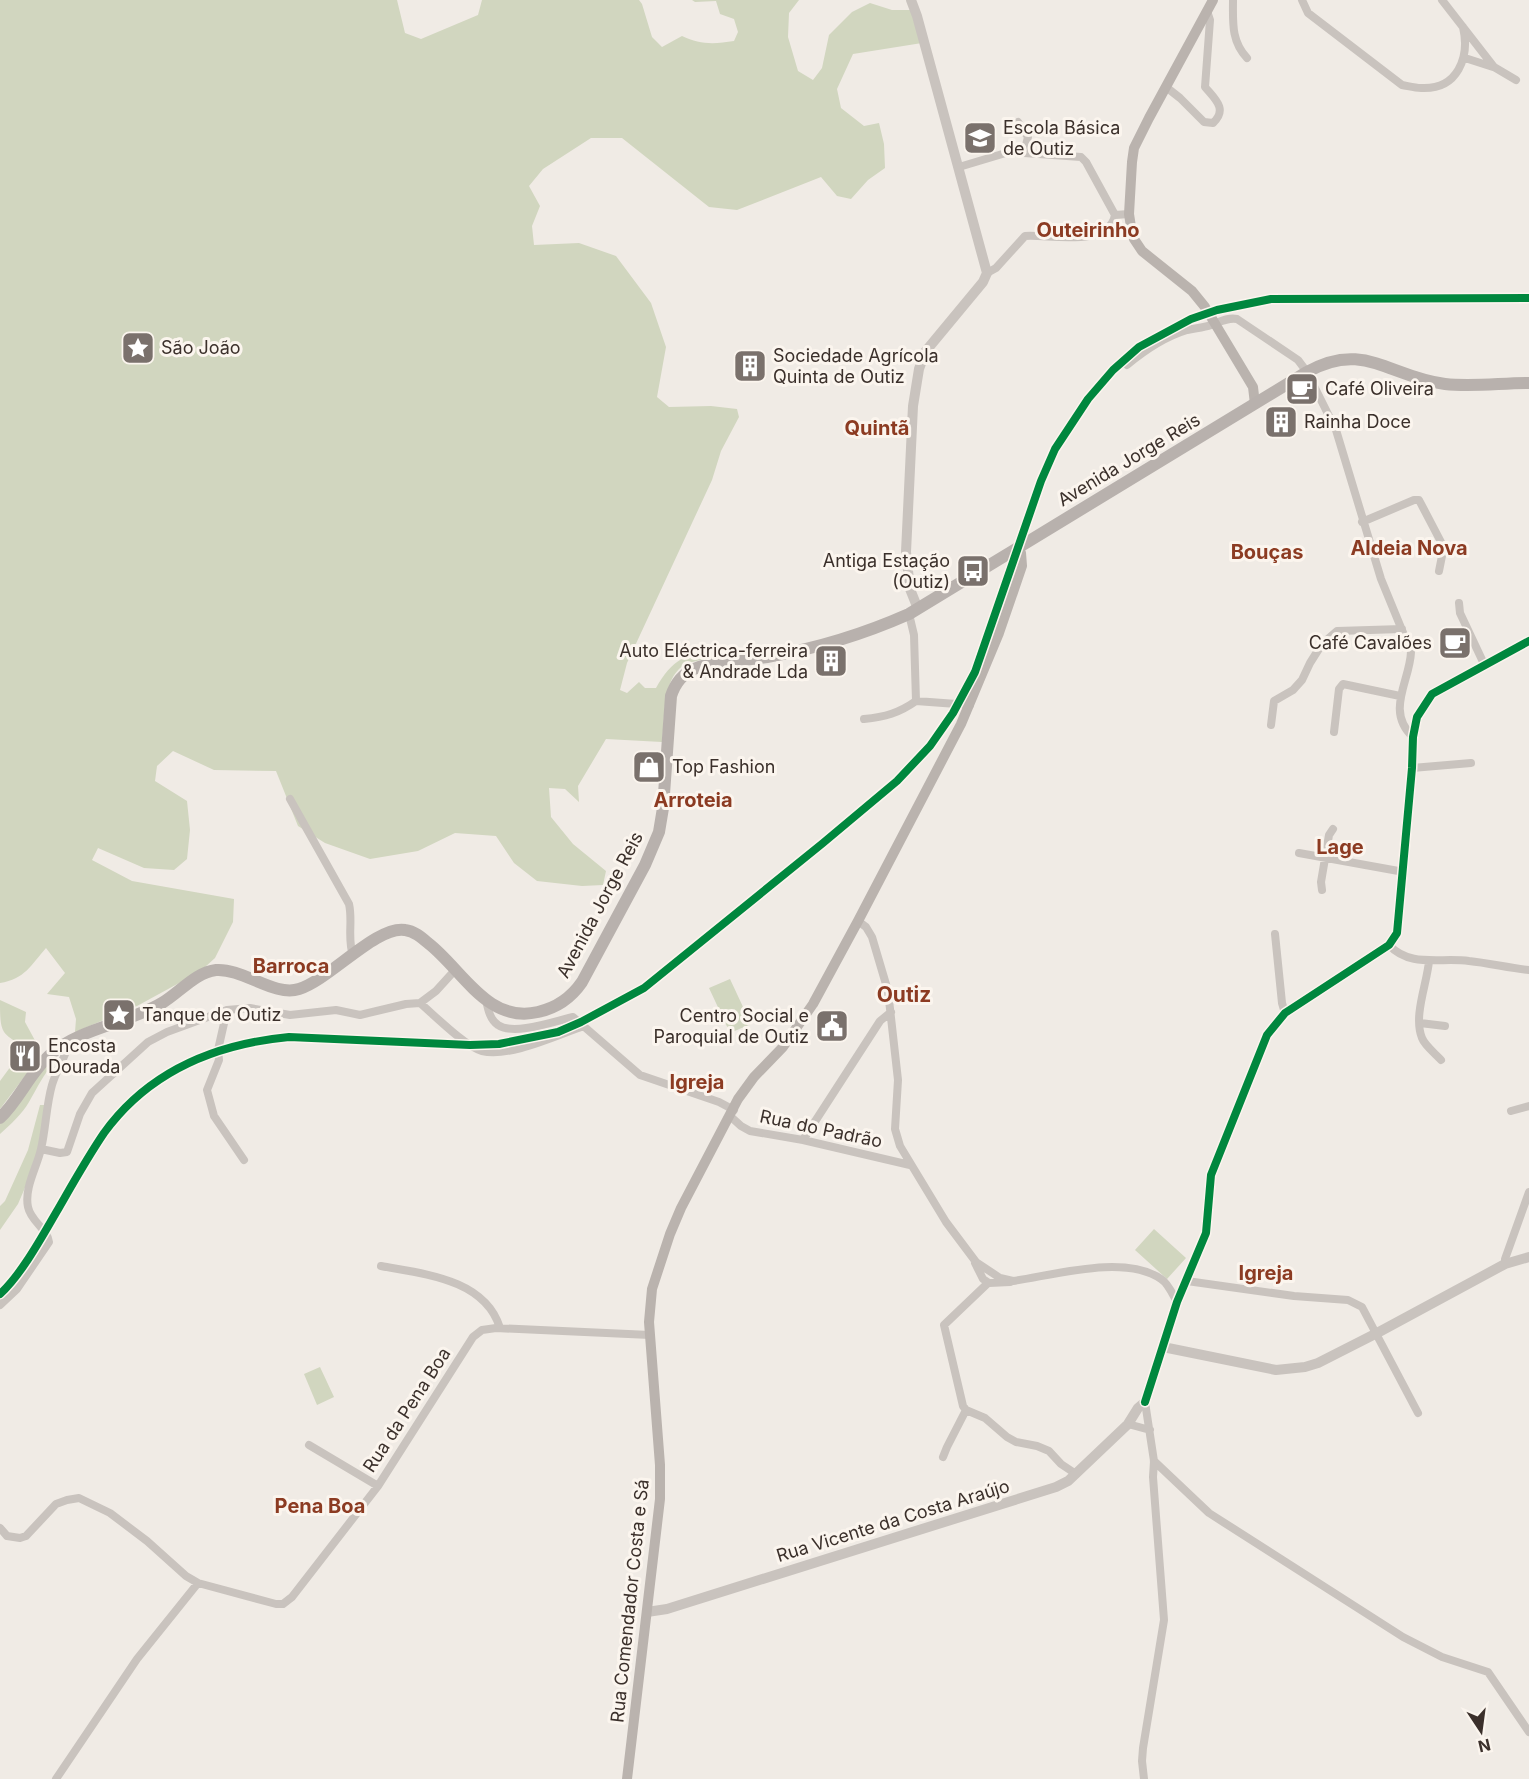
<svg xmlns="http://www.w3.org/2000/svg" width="1529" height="1779" viewBox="0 0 1529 1779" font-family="Inter,sans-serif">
<rect width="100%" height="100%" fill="#f0ebe5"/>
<!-- green -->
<path fill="#d1d6bf" d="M 0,0 L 397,0 L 405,33 L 421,39 L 478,15 L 482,0 L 639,0 L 642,4 L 652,37 L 662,47 L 682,36 C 700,45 715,44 734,41 L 738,32 L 734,19 L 720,14 L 716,1 L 695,2 L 692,0 L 799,0 L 789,13 L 788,37 L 798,71 L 813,80 L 822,68 L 829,35 L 852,12 L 870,3 L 892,10 L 911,10 L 922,43 L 853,54 L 837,89 L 841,108 L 864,126 L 879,123 L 884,144 L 885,168 L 868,180 L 851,199 L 837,196 L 821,177 L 737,210 L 709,207 L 622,138 L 591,138 L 543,169 L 529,186 L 540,206 L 532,226 L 534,245 L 579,243 L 616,256 L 651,303 L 666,347 L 657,397 L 669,407 L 711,406 L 737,409 L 739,417 L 721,451 L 712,480 L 627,663 L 620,690 L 627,693 L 639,682 L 645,688 L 656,688 C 675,654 695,649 732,653 L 729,658 C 716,658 689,659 679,669 C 662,686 665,720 662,742 L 606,739 L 578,786 L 579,802 L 565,789 L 549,788 L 551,817 L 573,844 L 606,871 L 603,885 L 582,886 L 537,881 L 514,863 L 496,836 L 455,833 L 418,851 L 370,859 L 325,843 L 298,826 L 276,771 L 214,770 L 173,751 L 157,766 L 155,781 L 187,801 L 190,830 L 187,859 L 174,870 L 144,868 L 98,848 L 92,860 L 132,881 L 234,899 L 233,922 L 215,958 L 204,968 L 181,982 L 137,1006 L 75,1032 L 76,1019 L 69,997 L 47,994 L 65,973 L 46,948 C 31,965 25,979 0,983 Z
M 730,979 L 751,1024 L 730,1033 L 709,988 Z
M 0,1000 L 26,1012 L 25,1022 L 38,1046 L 31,1050 C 1,1033 0,1036 0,1000 Z
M 46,1064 L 49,1069 C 41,1079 36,1090 29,1102 C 22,1114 11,1124 0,1134 L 0,1124 Z
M 21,1065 L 28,1072 L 0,1109 L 0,1081 L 11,1066 Z
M 40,1105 L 45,1105 L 38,1153 L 30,1176 L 18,1204 L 0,1230 L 0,1206 L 5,1201 L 28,1150 Z
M 1154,1229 L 1186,1258 L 1167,1279 L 1135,1250 Z
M 320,1367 L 334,1397 L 317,1405 L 304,1374 Z"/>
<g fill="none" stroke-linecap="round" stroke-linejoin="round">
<!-- minor -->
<path stroke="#c9c3be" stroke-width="8" d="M 1233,0 C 1233,22 1231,41 1247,58
M 1302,0 L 1308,13 L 1402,85 C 1408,86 1415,88 1421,88 C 1458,90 1470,57 1463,27
M 1442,0 L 1494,67 L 1516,80
M 1465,58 L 1493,67
M 1166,87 L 1180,98 L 1204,122 L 1213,123 C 1228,109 1215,99 1205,87 L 1210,20 L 1207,11
M 1024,153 L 1081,157 L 1086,162 L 1115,215
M 959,167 L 1009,152 L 1024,153 L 1028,137 L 1018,122
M 987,273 L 996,268 L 1025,236 C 1049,234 1109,248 1115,215 L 1129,214
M 1127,365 C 1145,350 1164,337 1187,330 C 1195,328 1203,328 1211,325 C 1220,322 1228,317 1237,319 L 1298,360 L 1307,372 L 1336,430 L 1381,579 L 1411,652 C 1410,681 1385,711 1413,737
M 1362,522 L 1414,500 L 1419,500 L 1441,542 L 1443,551 L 1439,571
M 1459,603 L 1460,613 L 1484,664
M 909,614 L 914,635 L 916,701 L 970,705
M 864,719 C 885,717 899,713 916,701
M 1271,725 L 1274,701 L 1293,690 L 1302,680 L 1310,663 L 1322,644 L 1337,631 L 1402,629
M 1334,732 L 1339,689 L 1343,684 L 1400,696
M 1412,768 L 1471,763
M 290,799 L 349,904 C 353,921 347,939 353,955
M 1299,853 L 1404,872
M 1322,890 L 1321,882 L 1329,835 L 1333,829
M 858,921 L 866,927 L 872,937 L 888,991 L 898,1080 L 895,1129 L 900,1146 L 946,1222 L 976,1262 L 1000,1278 L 1013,1281 C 1054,1275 1125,1254 1161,1279 C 1168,1283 1173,1295 1177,1302
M 1275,934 L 1282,1003 L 1285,1013
M 1389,945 C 1410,968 1441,957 1469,961 C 1489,963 1509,968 1529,970
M 1429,961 C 1427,984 1413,1016 1422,1038 C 1425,1046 1436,1054 1441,1060
M 486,1000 C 488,1009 490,1020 498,1025 C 514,1036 555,1021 573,1017 L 640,1075 L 719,1102 L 734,1110
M 420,1003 C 434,1015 466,1047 482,1051 C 509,1058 557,1035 584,1026
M 227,1010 L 218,1050 L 219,1060 L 207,1090 L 214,1116 L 244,1160
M 1420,1023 L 1445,1026
M 1511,1111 L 1529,1106
M 730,1116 L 741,1126 L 750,1131 L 803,1140 L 910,1165
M 803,1140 L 880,1021 L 891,1012
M 41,1149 L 60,1153 L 67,1152 L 80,1114 L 92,1093 L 148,1042 L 167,1032 L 227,1010 L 250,1008 L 290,1015 L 336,1010 L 360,1015 L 406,1004 L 420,1003 L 436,991 L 456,969
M 975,1263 L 983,1279 L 989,1283 L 1010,1282
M 1505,1264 L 1505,1259 L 1529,1192
M 381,1266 C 424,1274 485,1279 500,1328
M 1187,1281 L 1294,1296 L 1348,1300 L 1362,1307 L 1418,1413
M 0,1305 L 17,1289 L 49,1242 C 47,1228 31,1222 28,1207 C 24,1188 37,1167 41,1149 C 46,1128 46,1106 52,1085 C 56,1070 66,1057 69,1042
M 966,1410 L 963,1406 L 944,1325 L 988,1283
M 966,1410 L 985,1418 L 1007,1437 L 1016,1442 L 1037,1446 L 1049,1451 L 1061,1464 L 1076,1474
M 1128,1424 L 1150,1430
M 309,1445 L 378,1486
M 943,1457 L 947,1447 L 966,1410
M 1154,1461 L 1209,1513 L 1403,1637 L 1442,1657 L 1488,1672 L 1529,1732
M 0,1528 L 7,1536 L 20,1538 L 26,1536 L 56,1504 L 67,1500 L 79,1498 L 110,1513 L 147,1541 L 186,1576 L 198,1583 L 276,1604 L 283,1604 L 292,1597 L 378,1486 L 473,1337 L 482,1330 L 496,1328 L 650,1335
M 56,1779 L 137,1659 L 198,1583
M 1144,1779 L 1142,1761 L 1143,1748 L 1164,1620 L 1153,1477 L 1154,1461 L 1145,1402"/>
<!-- tertiary -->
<path stroke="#c9c3be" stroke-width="10" d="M 911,0 L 917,16 L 987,273 L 983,282 L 925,352 L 919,369 L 913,406 L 906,552 L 910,589 L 918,609
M 1163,1347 L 1276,1370 L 1305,1367 L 1318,1363 L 1379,1332 L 1505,1264 L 1529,1257
M 647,1612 L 667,1609 L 1056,1487 L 1068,1481 L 1128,1424 L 1138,1408 L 1145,1402 L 1177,1302 L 1206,1233 L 1211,1175 L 1267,1035 L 1285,1013 L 1389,945 L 1397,933 L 1412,768 L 1413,737 L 1417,717 L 1432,694 L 1529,641"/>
<!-- secondary -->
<path stroke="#bab3ae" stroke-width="10" d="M 1213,0 L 1149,118 L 1134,148 L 1132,162 L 1129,214 L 1131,227 L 1134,239 L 1142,251 L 1192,291 L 1205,307 L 1253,387 L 1255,404
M 627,1779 L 660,1499 L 660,1465 L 649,1322 L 652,1289 L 670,1234 L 681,1208 L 738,1099 L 754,1077 L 783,1047 L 813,1004 L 858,921 L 961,724 L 999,633 L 1022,566 L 1021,553 L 1018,548"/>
<!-- primary -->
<path stroke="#b8b1ad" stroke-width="12" d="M 0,1118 C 20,1099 30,1072 51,1054 C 80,1028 129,1023 162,1003 C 179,993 196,972 216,970 C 243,968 274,997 299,989 C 329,980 377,925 405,930 C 414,931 421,937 428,943 C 462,969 487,1024 538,1012 C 556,1008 571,998 582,982 L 645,865 L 659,832 L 663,808 L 671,696 C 675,684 682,674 694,669 C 718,659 747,661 772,656 C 818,648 866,633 909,614 L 1307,372 C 1364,340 1389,377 1445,384 C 1472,387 1501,383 1529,383"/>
<defs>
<path id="cycleway" d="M 0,1294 C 21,1275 42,1237 57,1211 C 72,1185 87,1158 104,1133 C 149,1071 216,1044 289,1037 L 470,1045 L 499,1044 L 558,1032 L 581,1022 L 644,988 L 823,843 L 897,781 L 930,746 L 953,713 L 975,672 L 1041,481 L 1055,449 L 1088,399 L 1113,370 L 1139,347 L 1191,319 L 1217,310 L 1271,299 L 1529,298
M 1145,1402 L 1177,1302 L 1206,1233 L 1211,1175 L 1267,1035 L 1285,1013 L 1389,945 L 1397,933 L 1412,768 L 1413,737 L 1417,717 L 1432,694 L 1529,641"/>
</defs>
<!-- cycleway casing -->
<use href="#cycleway" stroke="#fbf5ee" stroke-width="11"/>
<!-- cycleway -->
<use href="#cycleway" stroke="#00873e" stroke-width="8"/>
</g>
<!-- icons -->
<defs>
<symbol id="school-square" viewBox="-11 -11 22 22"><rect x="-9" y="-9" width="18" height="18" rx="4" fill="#7a716c" stroke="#fbf5ee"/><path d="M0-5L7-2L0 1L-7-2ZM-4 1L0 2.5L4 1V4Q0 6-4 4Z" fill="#fff"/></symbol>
<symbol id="sight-square" viewBox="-11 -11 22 22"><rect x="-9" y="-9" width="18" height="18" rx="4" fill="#7a716c" stroke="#fbf5ee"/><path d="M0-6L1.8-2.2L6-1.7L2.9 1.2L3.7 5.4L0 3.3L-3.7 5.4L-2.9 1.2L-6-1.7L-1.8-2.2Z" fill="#fff"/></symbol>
<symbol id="building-square" viewBox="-11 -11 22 22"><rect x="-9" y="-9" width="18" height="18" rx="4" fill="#7a716c" stroke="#fbf5ee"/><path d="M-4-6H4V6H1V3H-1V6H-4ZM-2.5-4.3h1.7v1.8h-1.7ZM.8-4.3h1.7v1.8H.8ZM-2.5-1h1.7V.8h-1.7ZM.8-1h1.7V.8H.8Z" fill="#fff"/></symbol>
<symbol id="cafe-square" viewBox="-11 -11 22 22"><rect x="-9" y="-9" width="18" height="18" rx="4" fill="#7a716c" stroke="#fbf5ee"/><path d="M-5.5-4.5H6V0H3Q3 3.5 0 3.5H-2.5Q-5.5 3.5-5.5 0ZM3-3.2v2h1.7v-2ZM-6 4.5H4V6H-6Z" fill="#fff"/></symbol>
<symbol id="bus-square" viewBox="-11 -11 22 22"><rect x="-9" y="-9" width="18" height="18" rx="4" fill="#7a716c" stroke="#fbf5ee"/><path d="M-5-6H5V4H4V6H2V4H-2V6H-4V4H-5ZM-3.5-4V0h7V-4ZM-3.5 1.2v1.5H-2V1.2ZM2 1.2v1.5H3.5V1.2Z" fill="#fff"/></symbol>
<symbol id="shop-square" viewBox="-11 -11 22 22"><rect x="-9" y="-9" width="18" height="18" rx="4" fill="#7a716c" stroke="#fbf5ee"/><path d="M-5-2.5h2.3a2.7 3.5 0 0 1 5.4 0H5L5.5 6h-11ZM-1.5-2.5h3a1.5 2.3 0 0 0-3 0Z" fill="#fff"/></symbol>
<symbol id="civic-square" viewBox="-11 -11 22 22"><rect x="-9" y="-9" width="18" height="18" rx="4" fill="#7a716c" stroke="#fbf5ee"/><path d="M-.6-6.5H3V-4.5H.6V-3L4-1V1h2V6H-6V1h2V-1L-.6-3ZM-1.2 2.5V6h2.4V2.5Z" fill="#fff"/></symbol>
<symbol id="restaurant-square" viewBox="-11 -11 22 22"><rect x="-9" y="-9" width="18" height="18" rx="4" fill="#7a716c" stroke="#fbf5ee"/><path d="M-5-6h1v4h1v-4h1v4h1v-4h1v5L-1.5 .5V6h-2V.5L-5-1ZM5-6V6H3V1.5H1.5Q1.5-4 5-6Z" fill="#fff"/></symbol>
</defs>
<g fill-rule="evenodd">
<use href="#school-square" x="961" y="119" width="38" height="38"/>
<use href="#sight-square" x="119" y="329" width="38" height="38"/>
<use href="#building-square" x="731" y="347" width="38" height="38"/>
<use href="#cafe-square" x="1283" y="370" width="38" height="38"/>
<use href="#building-square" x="1262" y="403" width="38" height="38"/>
<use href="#bus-square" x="954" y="552" width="38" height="38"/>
<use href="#cafe-square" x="1436" y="624" width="38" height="38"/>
<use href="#building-square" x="812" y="642" width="38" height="38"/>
<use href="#shop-square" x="630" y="748" width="38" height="38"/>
<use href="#sight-square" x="100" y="996" width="38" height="38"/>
<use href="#civic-square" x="813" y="1007" width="38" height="38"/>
<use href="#restaurant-square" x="6" y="1037" width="38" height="38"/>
</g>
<g text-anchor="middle" stroke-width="6" stroke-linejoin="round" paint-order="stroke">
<!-- poi labels -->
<g font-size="18" fill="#3b302b" stroke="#fbf5ee" text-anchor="start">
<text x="1003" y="134">Escola Básica<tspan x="1003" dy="21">de Outiz</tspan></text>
<text x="161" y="354">São João</text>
<text x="773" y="362">Sociedade Agrícola<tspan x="773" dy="21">Quinta de Outiz</tspan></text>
<text x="1325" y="395">Café Oliveira</text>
<text x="1304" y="428">Rainha Doce</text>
<text x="950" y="567" text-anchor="end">Antiga Estação<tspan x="950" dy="21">(Outiz)</tspan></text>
<text x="1432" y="649" text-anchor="end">Café Cavalões</text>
<text x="808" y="657" text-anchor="end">Auto Eléctrica-ferreira<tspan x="808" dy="21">&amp; Andrade Lda</tspan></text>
<text x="672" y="773">Top Fashion</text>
<text x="142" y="1021">Tanque de Outiz</text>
<text x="809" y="1022" text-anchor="end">Centro Social e<tspan x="809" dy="21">Paroquial de Outiz</tspan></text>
<text x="48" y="1052">Encosta<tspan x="48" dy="21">Dourada</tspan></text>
</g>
<!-- street labels -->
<g font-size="18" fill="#3b302b" stroke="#fbf5ee">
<text transform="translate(1129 460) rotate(-31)" y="6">Avenida Jorge Reis</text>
<text transform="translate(600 905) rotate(-62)" y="6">Avenida Jorge Reis</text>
<text transform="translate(821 1129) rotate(12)" y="6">Rua do Padrão</text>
<text transform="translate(407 1410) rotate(-57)" y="6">Rua da Pena Boa</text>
<text transform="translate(893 1521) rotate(-17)" y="6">Rua Vicente da Costa Araújo</text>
<text transform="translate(630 1601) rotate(-84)" y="6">Rua Comendador Costa e Sá</text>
</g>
<!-- neighbourhood labels -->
<g font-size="20" font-weight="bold" fill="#8c3b22" stroke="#fbf5ee">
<text x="1088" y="237">Outeirinho</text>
<text x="877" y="435">Quintã</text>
<text x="1409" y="555">Aldeia Nova</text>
<text x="1267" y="559">Bouças</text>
<text x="693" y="807">Arroteia</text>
<text x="1340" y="854">Lage</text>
<text x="291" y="973">Barroca</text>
<text x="697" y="1089">Igreja</text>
<text x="1266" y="1280">Igreja</text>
<text x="320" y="1513">Pena Boa</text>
</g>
<!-- quarter labels -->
<g font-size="21" font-weight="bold" fill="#8c3b22" stroke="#fbf5ee">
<text x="904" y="1002">Outiz</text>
</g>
</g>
<!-- north arrow -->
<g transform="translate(1481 1731) rotate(167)" stroke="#fbf5ee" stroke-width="4.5" paint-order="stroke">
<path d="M0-4.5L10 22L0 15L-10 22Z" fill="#3b302b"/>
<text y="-9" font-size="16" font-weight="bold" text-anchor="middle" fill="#3b302b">N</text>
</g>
</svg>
